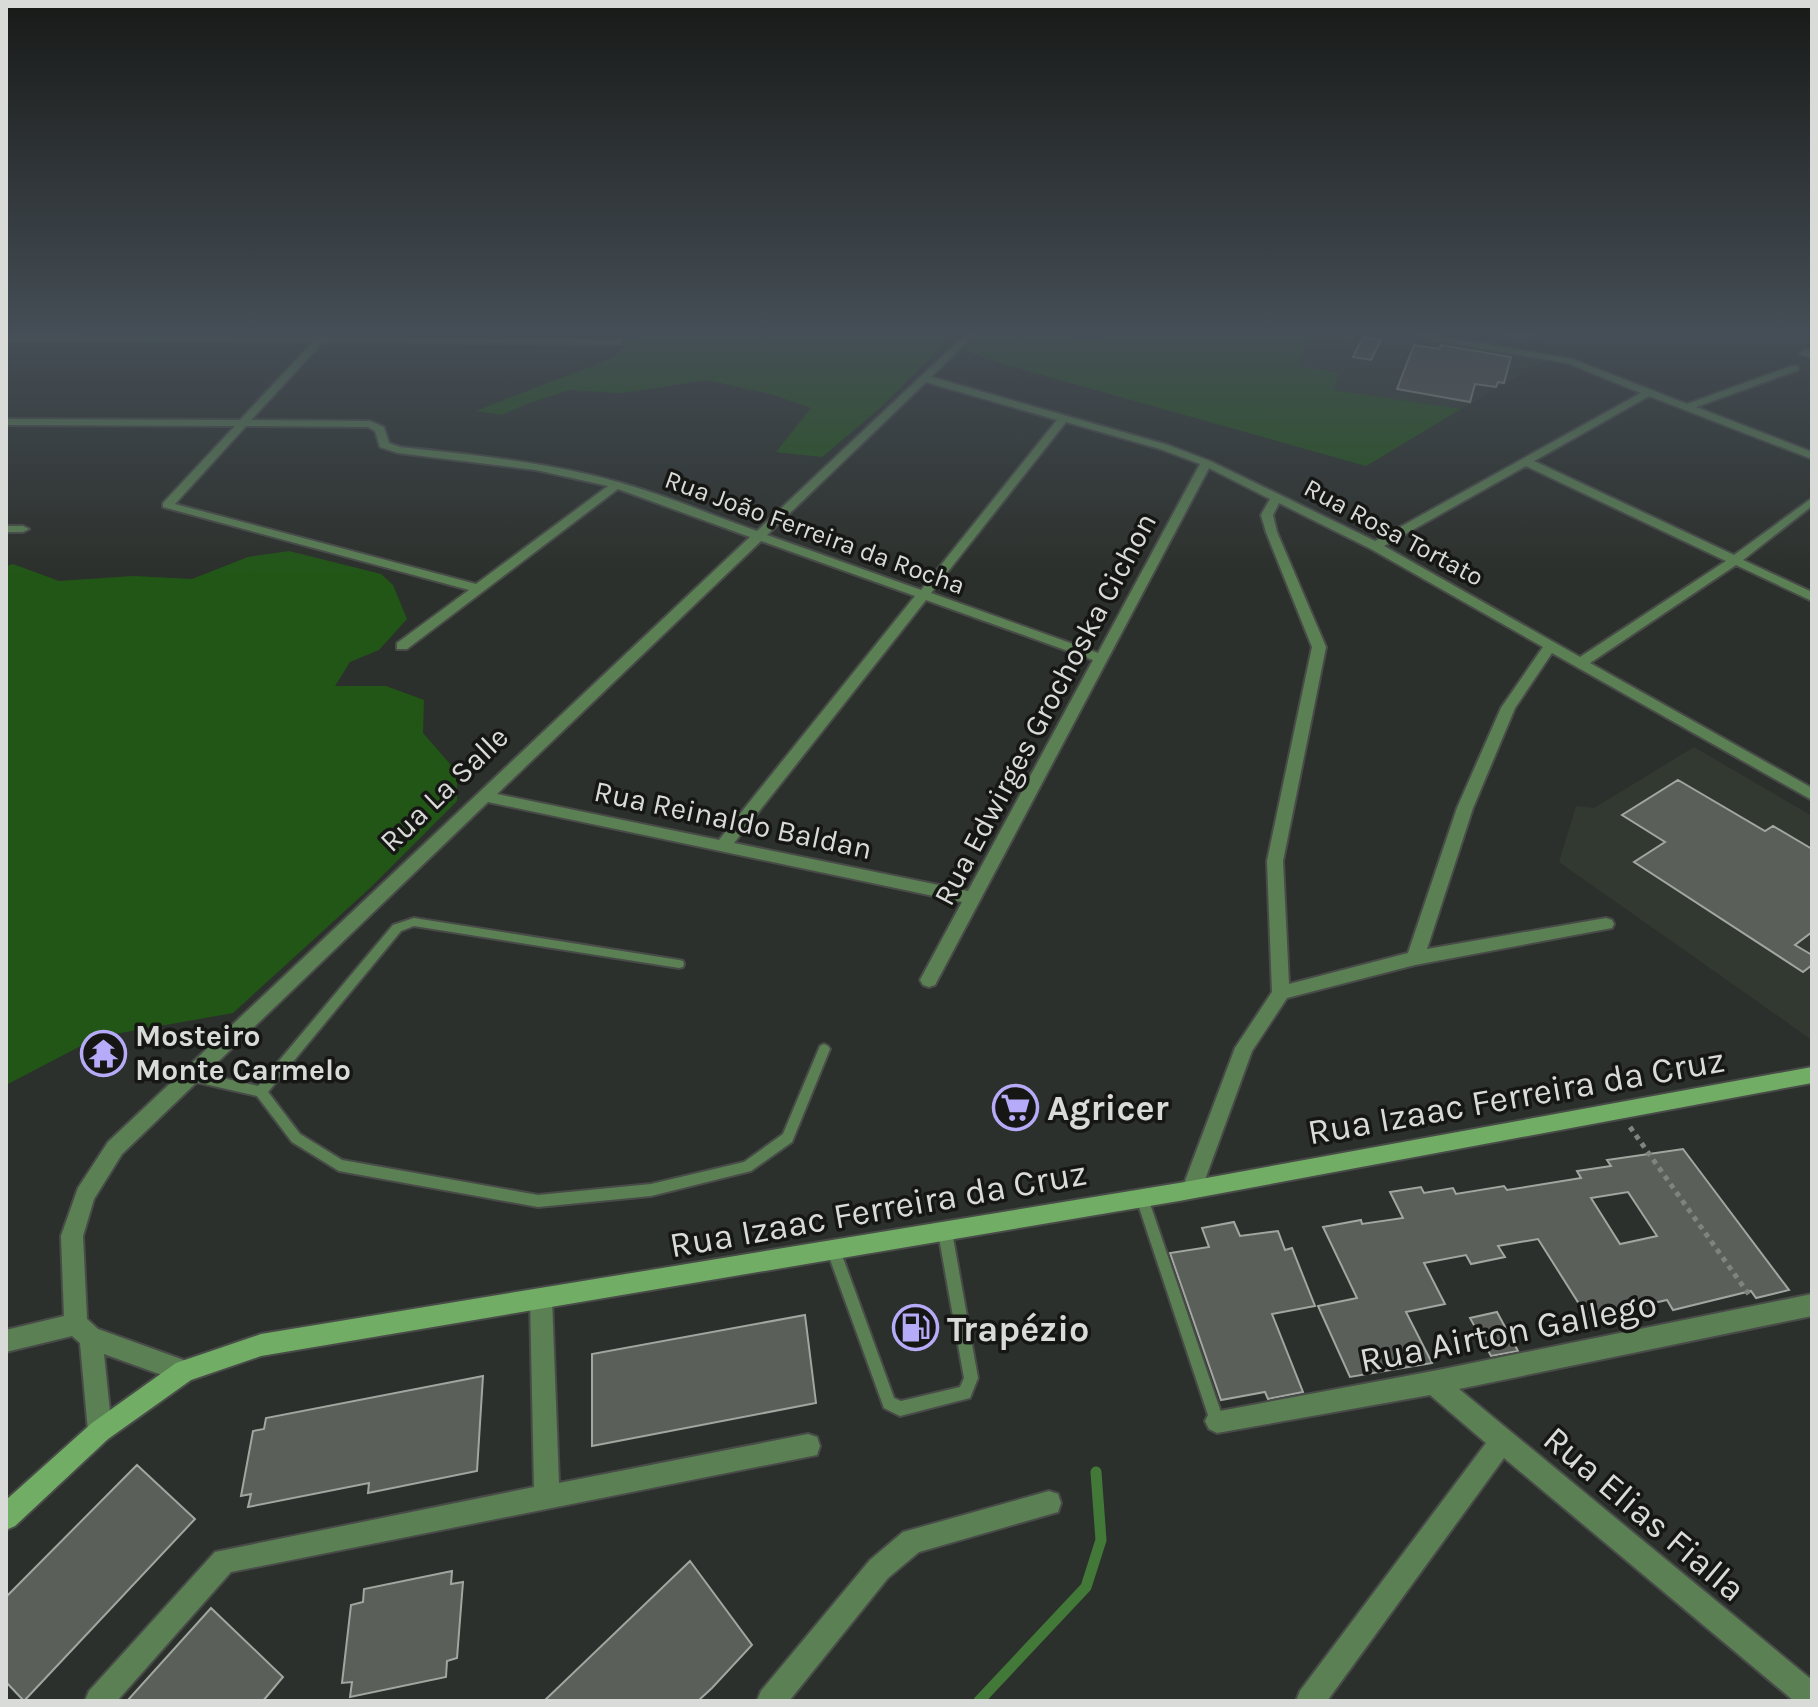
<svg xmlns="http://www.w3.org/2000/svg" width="1818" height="1707" viewBox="0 0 1818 1707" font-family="Karla,sans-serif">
<rect width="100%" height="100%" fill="#2c302c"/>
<!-- built -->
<path fill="#313930" d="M 1305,335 L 1391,335 L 1545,361 L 1461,409 L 1333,390 L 1338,374 L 1296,367 L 1312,336 Z
M 1694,747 L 1812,816 L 1812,1040 L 1559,862 L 1576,806 L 1594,808 Z"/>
<!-- green -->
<path fill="#225617" d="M 636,335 L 953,335 L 880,408 L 822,457 L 776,452 L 811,408 L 774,395 L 708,380 L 622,393 L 569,390 L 526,404 L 502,415 L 476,411 L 613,358 Z
M 977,335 L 1068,335 L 1100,340 L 1105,335 L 1356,335 L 1351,343 L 1312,336 L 1297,366 L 1339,373 L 1333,390 L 1461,409 L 1366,466 L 1000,363 L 961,349 Z
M 289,551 L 381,574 L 393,585 L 407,619 L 379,650 L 350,662 L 335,686 L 386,686 L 424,700 L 423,733 L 457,772 L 457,801 L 370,888 L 233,1013 L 98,1037 L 6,1085 L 6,566 L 13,564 L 59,581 L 133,576 L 192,579 L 248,557 Z"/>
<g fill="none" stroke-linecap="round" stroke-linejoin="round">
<!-- stream -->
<path stroke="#437938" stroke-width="11" d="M 979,1701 L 1086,1587 L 1101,1540 L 1096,1472"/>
</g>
<!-- building -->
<path fill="#5b5f5a" stroke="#a1a6a0" stroke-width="2" fill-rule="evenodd" d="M 1363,337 L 1381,340 L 1371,360 L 1353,357 Z
M 1414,345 L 1439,349 L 1441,345 L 1511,357 L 1504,383 L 1498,382 L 1496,387 L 1475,384 L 1470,402 L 1397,389 Z
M 1678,780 L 1765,831 L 1773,826 L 1812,849 L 1812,932 L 1795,945 L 1812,955 L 1812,965 L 1803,972 L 1634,862 L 1665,842 L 1622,815 Z
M 1683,1149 L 1789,1290 L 1756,1298 L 1751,1291 L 1673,1310 L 1667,1300 L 1588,1318 L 1538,1239 L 1498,1246 L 1505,1257 L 1471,1264 L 1466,1255 L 1424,1263 L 1445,1304 L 1406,1312 L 1432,1363 L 1350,1377 L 1318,1306 L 1357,1298 L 1323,1227 L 1361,1220 L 1362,1224 L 1403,1218 L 1390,1192 L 1421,1187 L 1424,1193 L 1453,1188 L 1456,1194 L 1504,1186 L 1507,1190 L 1581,1178 L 1577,1171 L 1611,1166 L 1607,1160 ZM 1628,1192 L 1657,1236 L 1620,1244 L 1591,1198 Z
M 1234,1222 L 1240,1236 L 1278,1231 L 1285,1250 L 1292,1248 L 1315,1306 L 1272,1314 L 1303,1392 L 1268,1399 L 1265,1392 L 1221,1400 L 1170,1253 L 1209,1247 L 1202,1228 Z
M 1497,1312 L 1518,1351 L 1491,1356 L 1470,1318 Z
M 805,1315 L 816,1403 L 592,1446 L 592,1354 Z
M 483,1376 L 477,1471 L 368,1493 L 369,1483 L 248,1507 L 251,1494 L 241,1496 L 253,1431 L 264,1429 L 266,1418 Z
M 137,1465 L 195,1519 L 24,1701 L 6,1682 L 6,1597 Z
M 690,1561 L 752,1645 L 712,1688 L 698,1701 L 544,1701 Z
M 452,1571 L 451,1584 L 463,1582 L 457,1658 L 447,1661 L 446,1677 L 350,1697 L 352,1682 L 342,1683 L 351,1605 L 363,1602 L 364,1589 Z
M 211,1608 L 283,1677 L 263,1701 L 127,1701 Z"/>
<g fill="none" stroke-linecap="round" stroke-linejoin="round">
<defs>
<path id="service" d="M 414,918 L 679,960 L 683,961 L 684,964 L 683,967 L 679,968 L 414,926 L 401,931 L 268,1092 L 300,1134 L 342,1160 L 538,1195 L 651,1184 L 744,1162 L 783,1134 L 820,1046 L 824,1044 L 828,1046 L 830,1049 L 792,1142 L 751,1171 L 651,1196 L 538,1207 L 339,1171 L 292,1142 L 257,1096 L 187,1080 L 185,1076 L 187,1072 L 191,1071 L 258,1086 L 393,925 Z
M 1142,1192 L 1147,1194 L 1148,1198 L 1224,1421 L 1222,1426 L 1217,1428 L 1212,1426 L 1210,1421 L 1136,1198 L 1137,1194 Z
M 945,1226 L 950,1228 L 952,1232 L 978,1378 L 970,1398 L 900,1416 L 884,1408 L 827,1251 L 829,1247 L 834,1245 L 839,1247 L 894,1398 L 901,1401 L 960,1387 L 964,1378 L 938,1232 L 940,1228 Z"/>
<path id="minor" d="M 6,335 L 318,337 L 329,335 L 328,337 L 622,339 L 622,343 L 619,344 L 323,342 L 251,420 L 370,421 L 384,427 L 389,443 L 400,447 C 473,455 547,462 618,482 C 665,495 711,515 757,531 L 965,335 L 974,335 L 931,377 L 1168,445 L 1210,461 L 1375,541 L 1641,393 L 1567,363 L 1419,338 L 1415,335 L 1432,335 L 1572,359 L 1687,404 L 1792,366 L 1798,366 L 1798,370 L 1696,407 L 1812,452 L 1812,459 L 1649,396 L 1534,461 L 1734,555 L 1812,498 L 1812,506 L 1743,560 L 1812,592 L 1812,601 L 1736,565 L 1590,663 L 1812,788 L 1812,800 L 1552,653 L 1515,708 L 1473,808 L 1427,949 L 1606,918 L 1612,920 L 1614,924 L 1612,928 L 1415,965 L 1287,998 L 1252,1051 L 1199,1196 L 1192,1198 L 1185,1196 L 1182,1189 L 1235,1048 L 1272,992 L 1267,861 L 1312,647 L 1266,532 L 1261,515 L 1270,499 L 1209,468 L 935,985 L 929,987 L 923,985 L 920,980 L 962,902 L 488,802 L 122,1154 L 94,1199 L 83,1236 L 87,1319 L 98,1329 L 192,1363 L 196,1371 L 192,1379 L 184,1383 L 104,1354 L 112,1431 L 108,1439 L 100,1443 L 92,1439 L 88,1431 L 80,1343 L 72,1336 L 6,1352 L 6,1330 L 64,1316 L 61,1236 L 78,1188 L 108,1142 L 750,537 L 618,489 L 407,649 L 397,649 L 397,643 L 469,590 L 163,507 L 163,503 L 235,426 L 6,425 L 6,419 L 240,420 L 313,342 L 6,341 ZM 926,382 L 1057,420 L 921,590 L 767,535 ZM 1066,422 L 1160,449 L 1200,464 L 1098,653 L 931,593 ZM 246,426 L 368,427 L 375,431 L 380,447 L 398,453 L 536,470 L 608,486 L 476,584 L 175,504 ZM 1526,466 L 1726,561 L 1580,657 L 1384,546 ZM 1279,503 L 1371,549 L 1543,647 L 1501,708 L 1457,808 L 1408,953 L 1289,984 L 1283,861 L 1326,647 L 1277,532 L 1273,515 ZM 761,541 L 915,596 L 719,840 L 497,794 ZM 926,600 L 1093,660 L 968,891 L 734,843 Z
M 1501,335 L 1538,335 C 1530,340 1508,340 1501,335 Z
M 1805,350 L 1812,352 L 1812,358 L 1802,355 L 1800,353 Z
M 6,526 L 23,526 L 29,529 L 23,532 L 6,532 Z
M 541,1288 L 549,1291 L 552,1299 L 559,1483 L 808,1434 L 817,1437 L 820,1446 L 817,1455 L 231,1572 L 117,1701 L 85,1701 L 89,1691 L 215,1552 L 534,1487 L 530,1299 L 533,1291 Z
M 1812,1294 L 1812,1316 L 1459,1389 L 1812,1680 L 1812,1701 L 1794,1701 L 1504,1458 L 1327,1701 L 1296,1701 L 1300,1691 L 1486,1443 L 1430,1395 L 1217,1433 L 1209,1429 L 1205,1421 L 1209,1413 L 1433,1371 Z
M 1049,1491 L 1058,1494 L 1061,1503 L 1058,1512 L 919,1552 L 888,1578 L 789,1701 L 757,1701 L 761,1691 L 870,1560 L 903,1532 Z"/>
<path id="secondary" d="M 1812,1067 L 1812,1083 L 1179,1201 L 261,1356 L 191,1380 L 108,1439 L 15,1526 L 6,1530 L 6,1500 L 92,1423 L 176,1363 L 261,1334 L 1179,1183 Z"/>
</defs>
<!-- service casing -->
<use href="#service" stroke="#484b48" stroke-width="4"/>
<!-- minor casing -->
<use href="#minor" stroke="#484b48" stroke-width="4"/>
<!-- secondary casing -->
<use href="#secondary" stroke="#484b48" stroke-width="4"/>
<!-- path -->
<path stroke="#80837f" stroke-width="5" stroke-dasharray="5 5" stroke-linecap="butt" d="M 1630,1127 L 1750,1296"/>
<!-- service -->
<use href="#service" fill="#5b8054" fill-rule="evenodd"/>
<!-- minor -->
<use href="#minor" fill="#5b8054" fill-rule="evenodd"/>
<!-- secondary -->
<use href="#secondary" fill="#72ad66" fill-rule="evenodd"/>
</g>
<!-- sky -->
<linearGradient id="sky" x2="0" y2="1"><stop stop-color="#181a18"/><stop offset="0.58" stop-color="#454e56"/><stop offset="1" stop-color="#454e56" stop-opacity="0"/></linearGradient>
<rect width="1818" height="574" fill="url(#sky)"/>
<!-- icons -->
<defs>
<symbol id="temple-ring" viewBox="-11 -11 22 22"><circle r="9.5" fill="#161715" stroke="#b6abf8" stroke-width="1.5"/><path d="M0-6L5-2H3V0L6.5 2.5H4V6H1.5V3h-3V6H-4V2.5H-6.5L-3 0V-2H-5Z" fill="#b6abf8"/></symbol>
<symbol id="supermarket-ring" viewBox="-11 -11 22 22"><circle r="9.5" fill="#161715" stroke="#b6abf8" stroke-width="1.5"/><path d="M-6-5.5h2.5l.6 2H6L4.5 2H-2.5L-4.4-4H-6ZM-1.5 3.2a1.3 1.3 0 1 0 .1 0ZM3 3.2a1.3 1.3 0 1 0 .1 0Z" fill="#b6abf8"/></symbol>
<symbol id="fuel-ring" viewBox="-11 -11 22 22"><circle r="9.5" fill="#161715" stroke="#b6abf8" stroke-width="1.5"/><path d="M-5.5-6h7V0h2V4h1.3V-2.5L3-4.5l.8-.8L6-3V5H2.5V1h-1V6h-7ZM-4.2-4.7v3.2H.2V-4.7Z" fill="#b6abf8"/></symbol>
</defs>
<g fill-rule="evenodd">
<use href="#temple-ring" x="78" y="1028" width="51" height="51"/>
<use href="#supermarket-ring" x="990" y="1082" width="51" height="51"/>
<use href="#fuel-ring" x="890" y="1302" width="51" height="51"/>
</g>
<g text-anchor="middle" stroke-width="7" stroke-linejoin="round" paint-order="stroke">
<!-- far-street labels -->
<g font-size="26" fill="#d9dbd8" stroke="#161715">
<text transform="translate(815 532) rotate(20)" y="9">Rua João Ferreira da Rocha</text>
<text transform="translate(1394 532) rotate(28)" y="9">Rua Rosa Tortato</text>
</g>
<!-- street labels -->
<g font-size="30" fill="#d9dbd8" stroke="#161715">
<text transform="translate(1045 709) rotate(-62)" y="10">Rua Edwirges Grochoska Cichon</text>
<text transform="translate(444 789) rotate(-44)" y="10">Rua La Salle</text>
<text transform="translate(733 820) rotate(12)" y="10">Rua Reinaldo Baldan</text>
</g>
<!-- poi labels -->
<g font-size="30" font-weight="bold" fill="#d9dbd8" stroke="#161715" text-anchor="start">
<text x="135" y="1046">Mosteiro<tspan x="135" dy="34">Monte Carmelo</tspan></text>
</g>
<!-- near-street labels -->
<g font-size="36" fill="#d9dbd8" stroke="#161715">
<text transform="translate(1516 1095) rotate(-10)" y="13">Rua Izaac Ferreira da Cruz</text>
<text transform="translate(878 1208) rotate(-10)" y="13">Rua Izaac Ferreira da Cruz</text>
<text transform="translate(1508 1331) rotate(-11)" y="13">Rua Airton Gallego</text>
<text transform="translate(1645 1513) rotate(40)" y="13">Rua Elias Fialla</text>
</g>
<!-- near-poi labels -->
<g font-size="36" font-weight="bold" fill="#d9dbd8" stroke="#161715" text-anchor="start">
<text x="1047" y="1120">Agricer</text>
<text x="947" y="1341">Trapézio</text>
</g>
</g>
<!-- border -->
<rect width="1818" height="1707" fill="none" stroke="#d9dbd8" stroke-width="16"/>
</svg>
